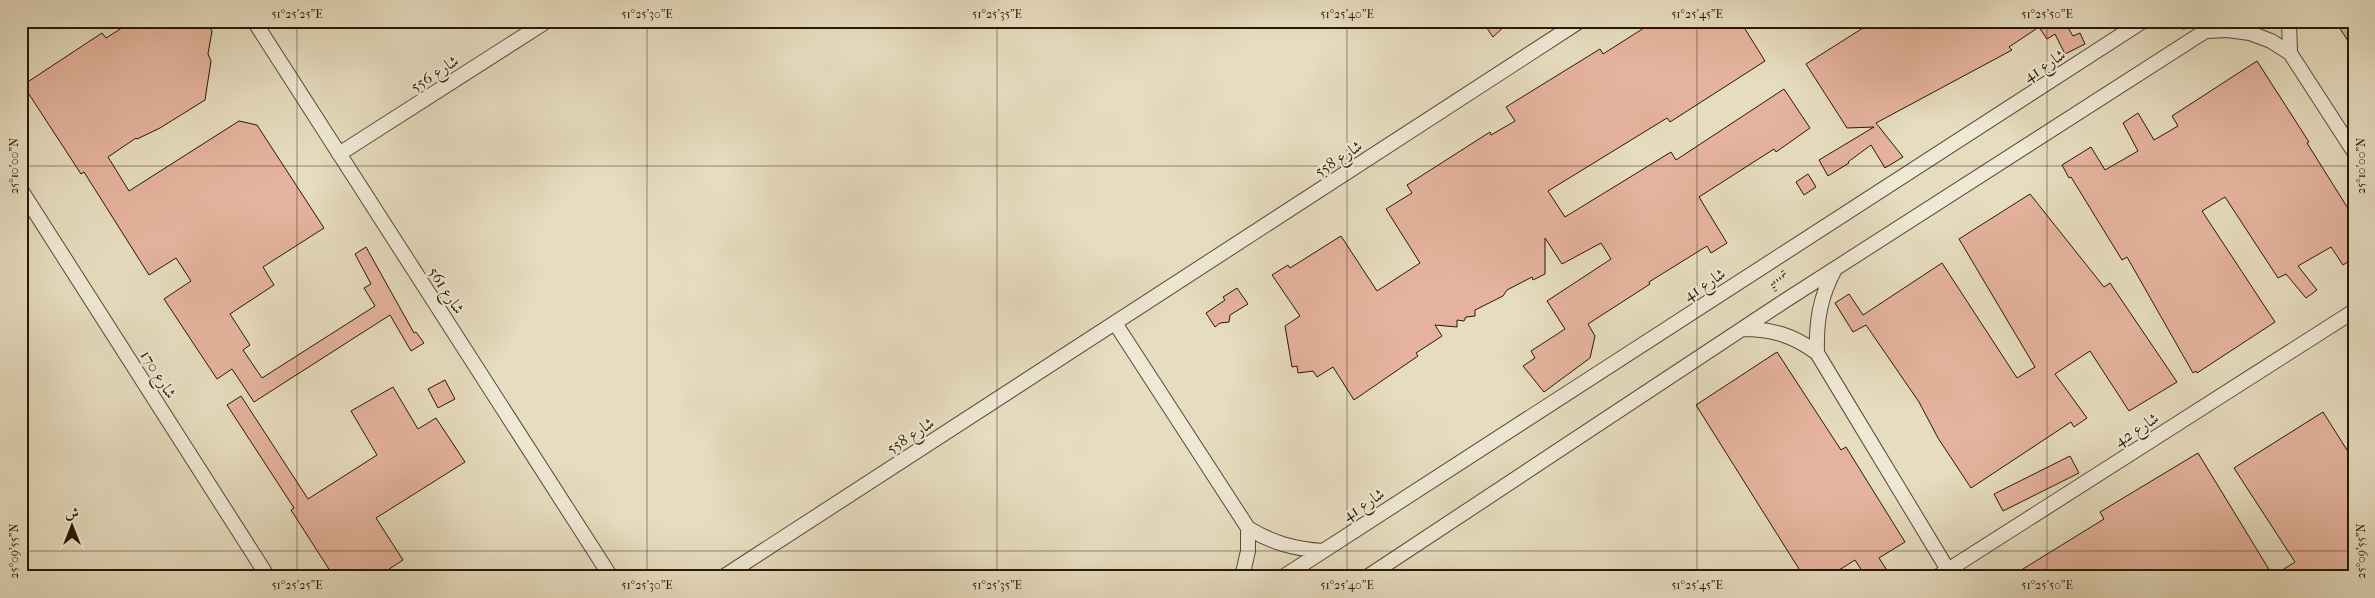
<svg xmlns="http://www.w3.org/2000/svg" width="2375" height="598" viewBox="0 0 2375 598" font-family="'IM FELL French Canon',Amiri,serif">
<rect width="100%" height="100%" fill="#e6dcbf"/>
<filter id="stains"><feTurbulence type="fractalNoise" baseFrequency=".004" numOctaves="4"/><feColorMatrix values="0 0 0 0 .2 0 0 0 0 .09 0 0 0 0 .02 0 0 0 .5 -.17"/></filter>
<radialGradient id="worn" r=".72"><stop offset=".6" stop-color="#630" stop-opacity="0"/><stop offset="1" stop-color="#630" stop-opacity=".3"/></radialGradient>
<!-- building -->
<path fill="#e5b39d" stroke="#291804" d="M 133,21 L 206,21 L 212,31 L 208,54 L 211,61 L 205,100 L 160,128 L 137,139 L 136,138 L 108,157 L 129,191 L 239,121 L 257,125 L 324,228 L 263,267 L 274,285 L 230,314 L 250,345 L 243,350 L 262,378 L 375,306 L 364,288 L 371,284 L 355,254 L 366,247 L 414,333 L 416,332 L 424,343 L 411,351 L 390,315 L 254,402 L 232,369 L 217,379 L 164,299 L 191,281 L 176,258 L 149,275 L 84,172 L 81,174 L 23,85 L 102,33 L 106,38 Z
M 1482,21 L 1510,21 L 1493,37 Z
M 1655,21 L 1740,21 L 1765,61 L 1670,122 L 1667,118 L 1548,191 L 1565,217 L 1671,152 L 1676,160 L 1784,89 L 1810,128 L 1776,152 L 1774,149 L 1699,197 L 1727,243 L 1711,253 L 1707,246 L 1649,282 L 1650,284 L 1588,324 L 1595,336 L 1590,358 L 1544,392 L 1523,366 L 1535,358 L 1531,351 L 1565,329 L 1547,301 L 1611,259 L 1601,243 L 1562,264 L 1545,238 L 1545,274 L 1533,280 L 1532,277 L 1507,290 L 1503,296 L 1475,310 L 1475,316 L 1466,317 L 1464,321 L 1457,320 L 1457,327 L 1435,325 L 1442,336 L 1416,353 L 1418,356 L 1354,400 L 1333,367 L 1317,377 L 1313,371 L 1298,373 L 1297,366 L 1292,367 L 1285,326 L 1300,316 L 1272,275 L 1288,265 L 1290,268 L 1341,236 L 1377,291 L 1420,263 L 1386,209 L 1412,193 L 1407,185 L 1490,132 L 1491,135 L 1515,121 L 1506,107 L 1600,49 L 1603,54 Z
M 1874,21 L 2074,21 L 2067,26 L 2073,36 L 2080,33 L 2085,44 L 2065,54 L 2055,34 L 2047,39 L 2039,27 L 2009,47 L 2012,50 L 1876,123 L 1903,157 L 1885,168 L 1871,145 L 1848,162 L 1849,163 L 1828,176 L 1819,160 L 1874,127 L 1847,128 L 1806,64 Z
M 2335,21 L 2354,21 L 2354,50 Z
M 2257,61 L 2309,142 L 2307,143 L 2354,218 L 2354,258 L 2343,265 L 2331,247 L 2298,266 L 2317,290 L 2306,298 L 2286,274 L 2278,278 L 2225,197 L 2202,211 L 2275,322 L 2197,373 L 2196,371 L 2193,373 L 2127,257 L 2122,260 L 2071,177 L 2069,178 L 2062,165 L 2091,147 L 2105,170 L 2138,151 L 2123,123 L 2138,113 L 2154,140 L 2178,126 L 2172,116 Z
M 1808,174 L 1816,187 L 1804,195 L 1796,182 Z
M 2030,194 L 2104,287 L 2110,283 L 2177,382 L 2129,411 L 2090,351 L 2055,374 L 2087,418 L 2074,427 L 2071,422 L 1971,488 L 1938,438 L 1919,402 L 1866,325 L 1853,332 L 1835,303 L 1849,294 L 1863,315 L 1942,263 L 2017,378 L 2035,367 L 1959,239 Z
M 1237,288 L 1248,304 L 1230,315 L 1229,322 L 1220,323 L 1215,327 L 1206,313 L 1225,300 L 1223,297 Z
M 1777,352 L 1841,450 L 1846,447 L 1905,542 L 1879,558 L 1888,572 L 1880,577 L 1866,577 L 1855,560 L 1828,577 L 1804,577 L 1696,405 Z
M 445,380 L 455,399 L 438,408 L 428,389 Z
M 393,387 L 418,429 L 436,418 L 465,462 L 376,518 L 403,560 L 377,577 L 334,577 L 291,510 L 294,508 L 227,405 L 241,396 L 308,499 L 377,455 L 351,411 Z
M 2323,412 L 2354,461 L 2354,577 L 2010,577 L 2104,519 L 2100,512 L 2198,453 L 2273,576 L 2295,562 L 2234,468 Z
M 2070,456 L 2079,473 L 2003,511 L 1994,494 Z"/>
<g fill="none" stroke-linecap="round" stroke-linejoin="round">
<defs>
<path id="street" d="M 254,21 L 611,577
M 2289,21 L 2290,53
M 2208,31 L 2227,30 L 2250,33 L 2271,41 L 2290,53 L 2354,152
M 339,154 L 547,21
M 21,190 L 268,577
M 1115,323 L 1248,528 C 1272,543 1295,549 1323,551
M 1742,329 C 1772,329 1793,335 1817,353 L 1948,570
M 1817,353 C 1816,321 1820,297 1835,269
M 723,577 L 1580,21
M 1242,577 L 1248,551 L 1248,528
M 1283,577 L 2143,21
M 1367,577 L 1783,302 L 2221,21
M 1937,577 L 2354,311"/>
</defs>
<!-- street casing -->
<use href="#street" stroke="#584933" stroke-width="16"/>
<!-- path -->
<path stroke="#291804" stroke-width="3" stroke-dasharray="1 2.5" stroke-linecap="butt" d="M 2183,21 L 2180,23 L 2185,29
M 1776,291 L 1772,284 L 1785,275 L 1782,271"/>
<!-- street -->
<use href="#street" stroke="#efe8d5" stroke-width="14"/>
</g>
<!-- ticks -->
<path fill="none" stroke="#291804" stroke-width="1" stroke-opacity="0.45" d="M 297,21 L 297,577M 647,21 L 647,577M 997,21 L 997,577M 1347,21 L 1347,577M 1697,21 L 1697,577M 2047,21 L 2047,577M 21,166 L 2354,166M 21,551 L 2354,551"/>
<g text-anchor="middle" stroke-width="4" stroke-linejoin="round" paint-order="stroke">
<!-- street labels -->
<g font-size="16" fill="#291804" stroke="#efe8d5">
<text transform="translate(2044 65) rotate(-33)" y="6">شارع 41</text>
<text transform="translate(434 73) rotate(-33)" y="6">شارع 556</text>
<text transform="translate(1338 158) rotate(-33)" y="6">شارع 558</text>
<text transform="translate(1704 284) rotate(-33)" y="6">شارع 41</text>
<text transform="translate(447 290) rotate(57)" y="6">شارع 561</text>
<text transform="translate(159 374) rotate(58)" y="6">شارع 170</text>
<text transform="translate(2136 429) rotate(-33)" y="6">شارع 42</text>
<text transform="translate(910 435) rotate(-33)" y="6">شارع 558</text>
<text transform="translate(1363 504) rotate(-33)" y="6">شارع 41</text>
</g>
</g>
<!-- margin -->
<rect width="2375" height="598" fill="none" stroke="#e6dcbf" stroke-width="55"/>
<!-- north arrow -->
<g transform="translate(72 526)" stroke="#efe8d5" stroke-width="4" paint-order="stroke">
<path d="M0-4L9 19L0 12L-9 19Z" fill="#291804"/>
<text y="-8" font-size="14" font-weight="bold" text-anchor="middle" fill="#291804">ش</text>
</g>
<rect x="28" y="28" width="2320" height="542" fill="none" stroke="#291804" stroke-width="2"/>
<g font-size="12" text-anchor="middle" fill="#291804">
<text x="297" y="18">51°25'25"E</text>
<text x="647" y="18">51°25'30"E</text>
<text x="997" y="18">51°25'35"E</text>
<text x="1347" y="18">51°25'40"E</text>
<text x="1697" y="18">51°25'45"E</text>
<text x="2047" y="18">51°25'50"E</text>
<text transform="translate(14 166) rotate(-90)" y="4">25°10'00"N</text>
<text transform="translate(2361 166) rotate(-90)" y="4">25°10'00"N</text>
<text transform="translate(14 551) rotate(-90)" y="4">25°09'55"N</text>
<text transform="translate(2361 551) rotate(-90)" y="4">25°09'55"N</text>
<text x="297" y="589">51°25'25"E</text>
<text x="647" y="589">51°25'30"E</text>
<text x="997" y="589">51°25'35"E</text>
<text x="1347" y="589">51°25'40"E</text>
<text x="1697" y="589">51°25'45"E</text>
<text x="2047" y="589">51°25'50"E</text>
</g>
<rect width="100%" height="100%" filter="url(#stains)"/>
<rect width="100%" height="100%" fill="url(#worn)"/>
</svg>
